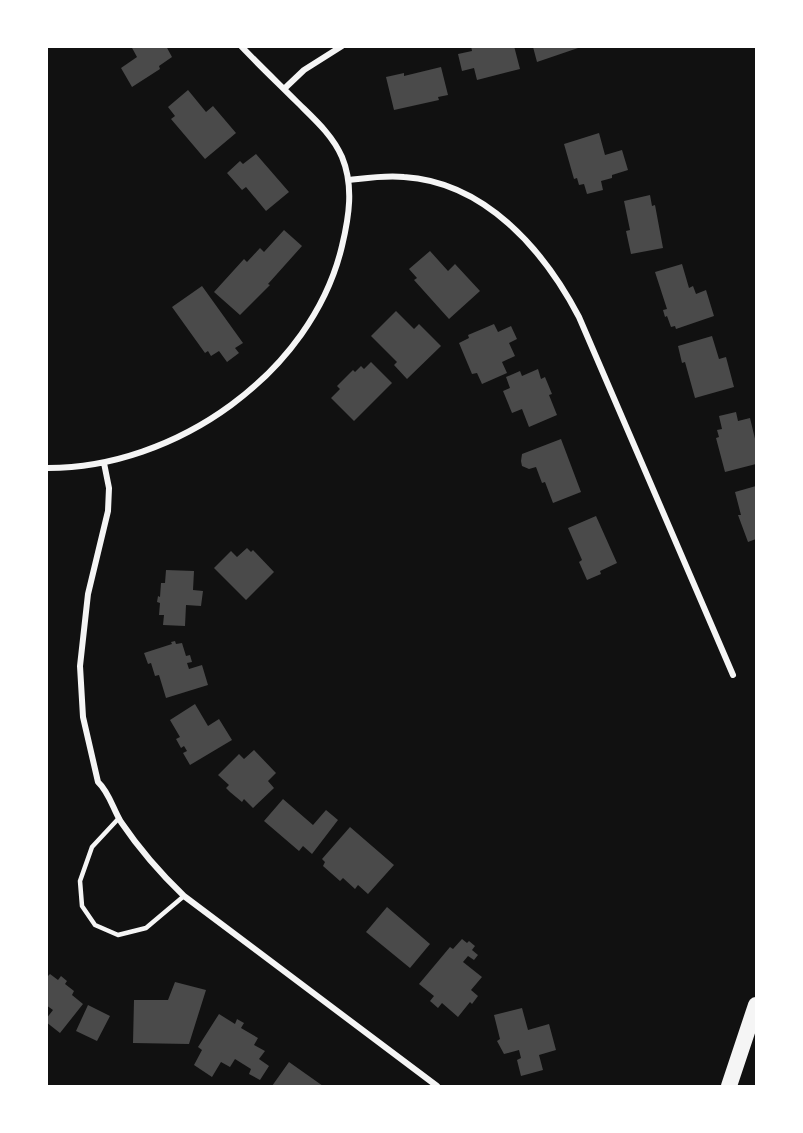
<svg xmlns="http://www.w3.org/2000/svg" width="803" height="1133" viewBox="0 0 803 1133" font-family="'Work Sans',sans-serif">
<rect width="100%" height="100%" fill="#111"/>
<!-- building -->
<path fill="#4a4a4a" d="M 131,46 L 166,46 L 172,57 L 159,66 L 160,69 L 132,87 L 121,68 L 137,57 Z
M 471,46 L 514,46 L 520,69 L 477,80 L 474,68 L 462,71 L 458,54 L 472,51 Z
M 536,46 L 581,46 L 581,47 L 537,62 L 533,47 Z
M 441,67 L 448,95 L 438,97 L 439,100 L 394,110 L 386,77 L 404,73 L 404,76 Z
M 188,90 L 206,112 L 213,106 L 236,133 L 205,159 L 171,119 L 175,116 L 168,107 Z
M 599,133 L 605,155 L 622,150 L 628,170 L 612,175 L 612,178 L 601,181 L 603,190 L 587,194 L 584,184 L 579,185 L 577,178 L 574,179 L 564,144 Z
M 256,154 L 289,192 L 266,211 L 246,187 L 242,190 L 227,173 L 240,161 L 243,164 Z
M 650,195 L 652,206 L 655,205 L 663,248 L 631,254 L 626,231 L 630,230 L 624,201 Z
M 284,230 L 302,246 L 268,284 L 270,285 L 240,315 L 214,292 L 244,259 L 247,262 L 260,248 L 264,252 Z
M 430,251 L 448,271 L 455,264 L 480,291 L 449,319 L 414,280 L 417,278 L 409,269 Z
M 682,264 L 689,288 L 693,286 L 696,294 L 706,290 L 714,316 L 676,329 L 675,326 L 671,327 L 667,316 L 665,317 L 663,310 L 667,309 L 655,272 Z
M 202,286 L 243,343 L 235,348 L 239,353 L 227,362 L 219,351 L 211,356 L 208,351 L 205,353 L 172,307 Z
M 396,311 L 414,329 L 419,324 L 441,346 L 407,379 L 394,365 L 397,362 L 371,336 Z
M 494,324 L 498,332 L 511,326 L 517,339 L 509,343 L 515,356 L 502,362 L 507,373 L 482,384 L 477,373 L 472,374 L 459,343 L 469,338 L 468,335 Z
M 712,336 L 719,359 L 726,357 L 734,387 L 695,398 L 685,362 L 682,363 L 678,346 Z
M 371,362 L 392,383 L 354,421 L 331,398 L 340,389 L 337,386 L 353,370 L 355,372 L 361,366 L 364,369 Z
M 538,369 L 541,379 L 545,377 L 552,394 L 549,395 L 557,415 L 529,427 L 522,409 L 512,413 L 503,391 L 510,388 L 506,377 L 520,371 L 522,376 Z
M 736,412 L 738,421 L 750,418 L 756,443 L 756,464 L 725,472 L 716,438 L 719,437 L 717,430 L 722,429 L 719,416 Z
M 561,439 L 581,492 L 553,503 L 545,482 L 542,483 L 536,467 L 529,469 L 522,466 L 521,461 L 522,454 Z
M 756,486 L 756,539 L 748,542 L 738,515 L 741,515 L 735,492 Z
M 596,516 L 617,563 L 600,571 L 601,574 L 587,580 L 579,562 L 582,560 L 568,528 Z
M 247,548 L 251,552 L 253,550 L 274,572 L 246,600 L 214,568 L 231,551 L 237,557 Z
M 166,570 L 194,571 L 193,590 L 203,591 L 201,606 L 186,605 L 185,626 L 163,625 L 164,615 L 159,615 L 160,603 L 157,602 L 158,596 L 160,597 L 161,583 L 165,583 Z
M 175,641 L 176,644 L 182,643 L 186,656 L 190,655 L 192,662 L 187,663 L 189,669 L 202,665 L 208,685 L 166,698 L 159,675 L 155,676 L 151,663 L 148,664 L 144,653 L 172,644 L 171,642 Z
M 195,704 L 208,726 L 219,719 L 232,740 L 190,765 L 183,753 L 187,751 L 184,746 L 181,748 L 176,739 L 180,737 L 170,720 Z
M 254,750 L 276,773 L 268,781 L 274,788 L 253,808 L 244,799 L 242,802 L 230,792 L 226,788 L 229,785 L 218,775 L 239,754 L 244,759 Z
M 283,799 L 313,825 L 326,810 L 338,820 L 312,854 L 303,846 L 299,851 L 264,821 Z
M 350,827 L 394,865 L 368,894 L 358,885 L 355,889 L 343,878 L 340,881 L 323,866 L 325,862 L 322,859 Z
M 387,907 L 430,944 L 410,968 L 366,932 Z
M 462,939 L 467,943 L 469,941 L 475,946 L 472,950 L 478,955 L 474,960 L 468,956 L 463,962 L 482,977 L 471,990 L 478,996 L 472,1004 L 470,1002 L 458,1017 L 442,1003 L 438,1008 L 430,1001 L 434,996 L 419,984 L 450,947 L 453,949 Z
M 50,974 L 58,980 L 61,976 L 67,981 L 65,984 L 74,991 L 72,995 L 83,1004 L 60,1033 L 46,1022 L 46,1019 L 53,1010 L 46,1005 L 46,978 Z
M 175,982 L 206,990 L 189,1044 L 133,1043 L 134,1000 L 168,1000 Z
M 88,1005 L 110,1016 L 97,1041 L 76,1031 Z
M 522,1008 L 528,1030 L 549,1024 L 556,1050 L 539,1055 L 543,1070 L 521,1076 L 517,1060 L 521,1058 L 519,1050 L 504,1054 L 497,1041 L 500,1039 L 494,1015 Z
M 219,1014 L 235,1024 L 237,1019 L 244,1023 L 241,1028 L 258,1038 L 254,1045 L 265,1051 L 259,1059 L 269,1066 L 260,1080 L 249,1074 L 251,1069 L 235,1059 L 230,1067 L 221,1062 L 212,1077 L 194,1065 L 202,1050 L 198,1047 Z
M 289,1062 L 323,1086 L 272,1086 Z"/>
<g fill="none" stroke-linecap="round" stroke-linejoin="round">
<!-- service -->
<path stroke="#f5f5f5" stroke-width="4.5" d="M 119,818 L 92,847 L 80,881 L 82,906 L 95,925 L 118,935 L 146,928 L 184,896"/>
<!-- minor -->
<path stroke="#f5f5f5" stroke-width="6" d="M 284,89 L 304,70 L 342,46
M 349,180 C 367,178 385,175 404,177 C 485,182 544,250 579,317 L 733,675
M 104,463 L 109,488 L 108,511 L 88,594 L 80,666 L 83,717 L 98,782 C 109,792 113,809 121,822 C 140,850 160,873 184,896 L 437,1086
M 46,468 C 175,469 312,373 342,246 C 349,217 354,186 342,157 C 332,134 313,118 296,101 C 278,83 259,65 241,46"/>
<!-- motorway -->
<path stroke="#f5f5f5" stroke-width="16" d="M 729,1086 L 756,1005"/>
</g>
<!-- border -->
<rect width="803" height="1133" fill="none" stroke="#ffffff" stroke-width="96"/>
</svg>
